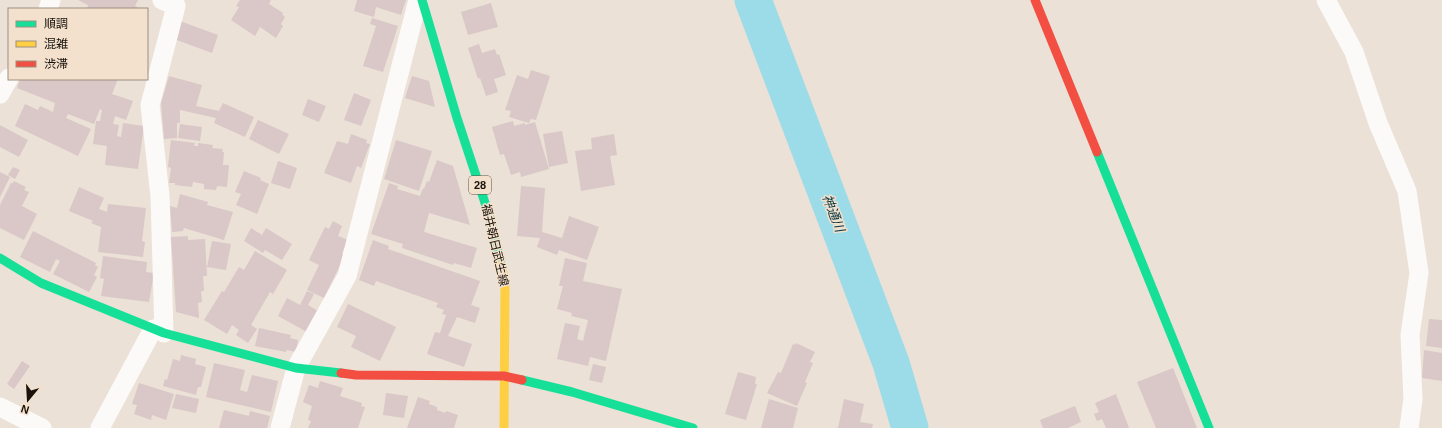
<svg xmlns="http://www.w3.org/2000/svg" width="1442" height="428" viewBox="0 0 1442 428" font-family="Helvetica,'Noto Sans JP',sans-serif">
<rect width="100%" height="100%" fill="#ebe1d6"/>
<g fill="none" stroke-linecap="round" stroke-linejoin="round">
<!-- river -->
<path stroke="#9cdce8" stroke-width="37" d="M 753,0 L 891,363 L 910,428"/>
</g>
<!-- building -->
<path fill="#dac7c8" d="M 78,0 L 138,0 L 135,6 L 139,8 L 138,9 L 87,9 L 88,5 Z
M 240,0 L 271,0 L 269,4 L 283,13 L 282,14 L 285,17 L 281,24 L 283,26 L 276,38 L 260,27 L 255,36 L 231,20 L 239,7 L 236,6 Z
M 357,0 L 406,0 L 401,15 L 376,7 L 374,17 L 354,11 Z
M 491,3 L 498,27 L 468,35 L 461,12 Z
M 372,18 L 398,26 L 383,72 L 363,66 L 376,26 L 370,24 Z
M 180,21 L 218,35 L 212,53 L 174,39 Z
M 479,44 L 482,53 L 495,49 L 497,55 L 499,54 L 506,75 L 494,79 L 498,92 L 486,96 L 480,78 L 478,79 L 468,48 Z
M 531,70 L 550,76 L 536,120 L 531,119 L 529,123 L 509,117 L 511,111 L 505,110 L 517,75 L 528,79 Z
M 169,76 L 202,85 L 196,106 L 219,111 L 223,103 L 254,117 L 245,137 L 214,123 L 216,118 L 180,110 L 180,123 L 177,123 L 177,138 L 164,139 L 161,103 Z
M 412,76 L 429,81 L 435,107 L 405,98 Z
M 20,79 L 118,79 L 112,94 L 133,101 L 126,120 L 115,116 L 113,124 L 119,125 L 117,136 L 121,137 L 123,123 L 144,126 L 138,169 L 105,165 L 107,146 L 93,144 L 96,121 L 100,121 L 102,110 L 100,109 L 94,124 L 68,114 L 66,118 L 91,129 L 78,156 L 15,126 L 25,104 L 38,110 L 40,106 L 53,112 L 55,103 L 17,88 Z
M 354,93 L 371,100 L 361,126 L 344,120 Z
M 308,99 L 326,106 L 319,122 L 302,115 Z
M 258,120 L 289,134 L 279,154 L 249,139 Z
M 513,121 L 514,126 L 525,123 L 525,125 L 535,122 L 549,169 L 521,177 L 520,172 L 511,175 L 504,154 L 500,155 L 492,127 Z
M 180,124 L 202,127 L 200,141 L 178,138 Z
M 0,125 L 28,140 L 19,157 L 0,147 Z
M 562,131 L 568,163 L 549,167 L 543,134 Z
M 351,134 L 367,140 L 366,143 L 370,144 L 361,168 L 357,166 L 351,183 L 324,173 L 337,141 L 348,144 Z
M 614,134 L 617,155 L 610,156 L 615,185 L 581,191 L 575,151 L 592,149 L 591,138 Z
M 171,140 L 195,143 L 194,146 L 198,146 L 198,143 L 213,145 L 212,148 L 223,149 L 222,152 L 224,152 L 223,165 L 229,165 L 227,187 L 217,186 L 216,190 L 204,189 L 204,184 L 193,182 L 192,187 L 175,185 L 175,183 L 169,183 L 171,168 L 168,167 Z
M 396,140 L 432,151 L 419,191 L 384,179 Z
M 437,160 L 453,166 L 470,225 L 429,213 L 424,232 L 477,248 L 471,268 L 454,263 L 453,265 L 402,248 L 403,244 L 371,234 L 389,183 L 398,186 L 397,189 L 420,196 L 423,188 L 424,189 L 427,181 L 429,182 Z
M 278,161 L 297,168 L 290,189 L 271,183 Z
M 13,167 L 20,170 L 15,179 L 8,175 Z
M 244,171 L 261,178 L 260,180 L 269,184 L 257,214 L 236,205 L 241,194 L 235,192 Z
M 0,172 L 10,177 L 0,197 Z
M 14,181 L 26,187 L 24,190 L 29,192 L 22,206 L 37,214 L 24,240 L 0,228 L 0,205 L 11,183 L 13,183 Z
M 521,186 L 545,188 L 542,232 L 562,238 L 569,216 L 599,227 L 587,260 L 559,250 L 557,255 L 537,247 L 540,238 L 517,236 Z
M 79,187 L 104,198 L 99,209 L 107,212 L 108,204 L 146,208 L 142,241 L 145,242 L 143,257 L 98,252 L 101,227 L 91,223 L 93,221 L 69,211 Z
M 180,194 L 208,202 L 207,205 L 233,212 L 224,240 L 184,228 L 183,231 L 172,232 L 170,206 L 177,208 Z
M 333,221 L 342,226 L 338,236 L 348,240 L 342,253 L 345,255 L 324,298 L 307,290 L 319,265 L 309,260 L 325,227 L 329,229 Z
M 251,228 L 262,235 L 266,228 L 292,244 L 282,260 L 265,250 L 263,253 L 244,241 Z
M 33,231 L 96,263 L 95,265 L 98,267 L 94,275 L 97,277 L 89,292 L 53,274 L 60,261 L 56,259 L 50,272 L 20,257 Z
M 188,236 L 188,240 L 205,239 L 207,276 L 203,276 L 204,291 L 201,291 L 202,302 L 198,303 L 199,318 L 176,312 L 171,237 Z
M 373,240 L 389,246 L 388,249 L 480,281 L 471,305 L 480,308 L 475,323 L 457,317 L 448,336 L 472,344 L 464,367 L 427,354 L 435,332 L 440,333 L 446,315 L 442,314 L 444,310 L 436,307 L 438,303 L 376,281 L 374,286 L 359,280 Z
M 212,241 L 231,244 L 226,270 L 207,267 Z
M 255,251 L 287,270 L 273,294 L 270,292 L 251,325 L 257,329 L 248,343 L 236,335 L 239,330 L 232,325 L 227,334 L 204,320 L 222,291 L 224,292 L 239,267 L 244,270 Z
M 103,256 L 147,262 L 146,272 L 154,273 L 149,302 L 101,296 L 104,279 L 100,278 Z
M 565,258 L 587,263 L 583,281 L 622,289 L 606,361 L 590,357 L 588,366 L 557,359 L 565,323 L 580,326 L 577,339 L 583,341 L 588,320 L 571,316 L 572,313 L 557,309 L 563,286 L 559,286 Z
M 307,291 L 314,294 L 308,305 L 318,311 L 307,332 L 278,316 L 287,298 L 300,305 Z
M 348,304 L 396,327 L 380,361 L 351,347 L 356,336 L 337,327 Z
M 1429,319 L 1442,320 L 1442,348 L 1426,346 Z
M 259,328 L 291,335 L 290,338 L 298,340 L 296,352 L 287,350 L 286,352 L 255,346 Z
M 796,343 L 815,352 L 810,362 L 813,363 L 805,382 L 807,383 L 797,406 L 767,393 L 778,372 L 781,373 L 793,344 L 795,345 Z
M 1424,350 L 1442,353 L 1442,381 L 1422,378 Z
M 181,355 L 196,359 L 195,364 L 206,367 L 201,387 L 198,387 L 196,395 L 163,386 L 165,379 L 167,380 L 173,359 L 180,361 Z
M 22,361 L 30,366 L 14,389 L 7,384 Z
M 214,363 L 245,370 L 240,390 L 247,392 L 252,375 L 278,381 L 271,412 L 206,397 Z
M 593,364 L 606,367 L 602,383 L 589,380 Z
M 1173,368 L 1197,428 L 1156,428 L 1137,382 Z
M 738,372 L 756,377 L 755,384 L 757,384 L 746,420 L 725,414 Z
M 320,381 L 343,388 L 340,396 L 362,403 L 361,406 L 365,407 L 358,428 L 308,428 L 311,421 L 308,420 L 312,406 L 303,402 L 309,385 L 318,388 Z
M 139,383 L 174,394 L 166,420 L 152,415 L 151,420 L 134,414 L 137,405 L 132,404 Z
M 386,393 L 408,396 L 404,418 L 383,415 Z
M 176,394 L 199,399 L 196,413 L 172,408 Z
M 1116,394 L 1129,428 L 1106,428 L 1102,419 L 1097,421 L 1094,414 L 1099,412 L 1095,403 Z
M 418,397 L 430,401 L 429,404 L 437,407 L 437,410 L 445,413 L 446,411 L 458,415 L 454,428 L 407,428 Z
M 769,399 L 798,408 L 793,428 L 761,428 Z
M 844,399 L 864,404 L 860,422 L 873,424 L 872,428 L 838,428 Z
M 1075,406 L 1081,422 L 1068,428 L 1043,428 L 1040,420 Z
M 224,410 L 249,416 L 250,411 L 270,416 L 267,428 L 219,428 Z"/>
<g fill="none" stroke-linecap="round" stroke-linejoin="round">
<!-- street -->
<path stroke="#fcfaf9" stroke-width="19" d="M 162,0 L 176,6 L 150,105 L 160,196 L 164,333
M 1326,0 L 1354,52 L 1378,123 L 1407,191 L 1419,273 L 1410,335 L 1413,399 L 1409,428
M 48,9 L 51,0
M 0,94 L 9,78
M 0,407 L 42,428
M 100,428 L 153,329
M 280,428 L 296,368 L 347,276 L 418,0"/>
<!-- fast -->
<path stroke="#16e098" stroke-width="9" d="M 422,0 L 457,118 L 490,218 L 501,265
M 1097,152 L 1209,428
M 0,258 L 41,283 L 164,333 L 296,368 L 341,373
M 522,380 L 572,392 L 693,428"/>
<!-- slow -->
<path stroke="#ffcf43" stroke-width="9" d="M 501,265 L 505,281 L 504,428"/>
<!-- jam -->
<path stroke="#f24e42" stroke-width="9" d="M 1035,0 L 1097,152
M 341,373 L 356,375 L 504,376 L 522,380"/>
</g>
<g text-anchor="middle" stroke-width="3" stroke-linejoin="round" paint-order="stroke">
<!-- shield labels -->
<rect fill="#f3e1ce" stroke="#5a5146" stroke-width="1" x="469" y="176" width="22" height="18" rx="3"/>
<g font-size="11" font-weight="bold" fill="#19130c">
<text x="480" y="189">28</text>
</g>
<!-- street labels -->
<g font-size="12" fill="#19130c" stroke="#f3e1ce">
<text transform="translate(495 245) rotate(77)" y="4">福井朝日武生線</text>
</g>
<!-- water labels -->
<g font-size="13" font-style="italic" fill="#04353e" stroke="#f3e1ce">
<text transform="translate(834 213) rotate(69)" y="5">神通川</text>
</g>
</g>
<!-- legend -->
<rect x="8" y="8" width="140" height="72" fill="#f3e1ce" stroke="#9c8f80"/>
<rect x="16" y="21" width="20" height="6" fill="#16e098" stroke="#9c8f80"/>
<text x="44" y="28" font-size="12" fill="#19130c">順調</text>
<rect x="16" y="41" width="20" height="6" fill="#ffcf43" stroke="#9c8f80"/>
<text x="44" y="48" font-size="12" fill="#19130c">混雑</text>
<rect x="16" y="61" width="20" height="6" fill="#f24e42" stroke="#9c8f80"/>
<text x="44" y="68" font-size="12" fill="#19130c">渋滞</text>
<!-- north arrow -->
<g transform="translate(28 400) rotate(198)" stroke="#f3e1ce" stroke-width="3" paint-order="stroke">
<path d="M0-3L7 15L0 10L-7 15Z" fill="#19130c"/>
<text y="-6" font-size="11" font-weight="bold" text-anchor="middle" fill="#19130c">N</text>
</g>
</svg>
